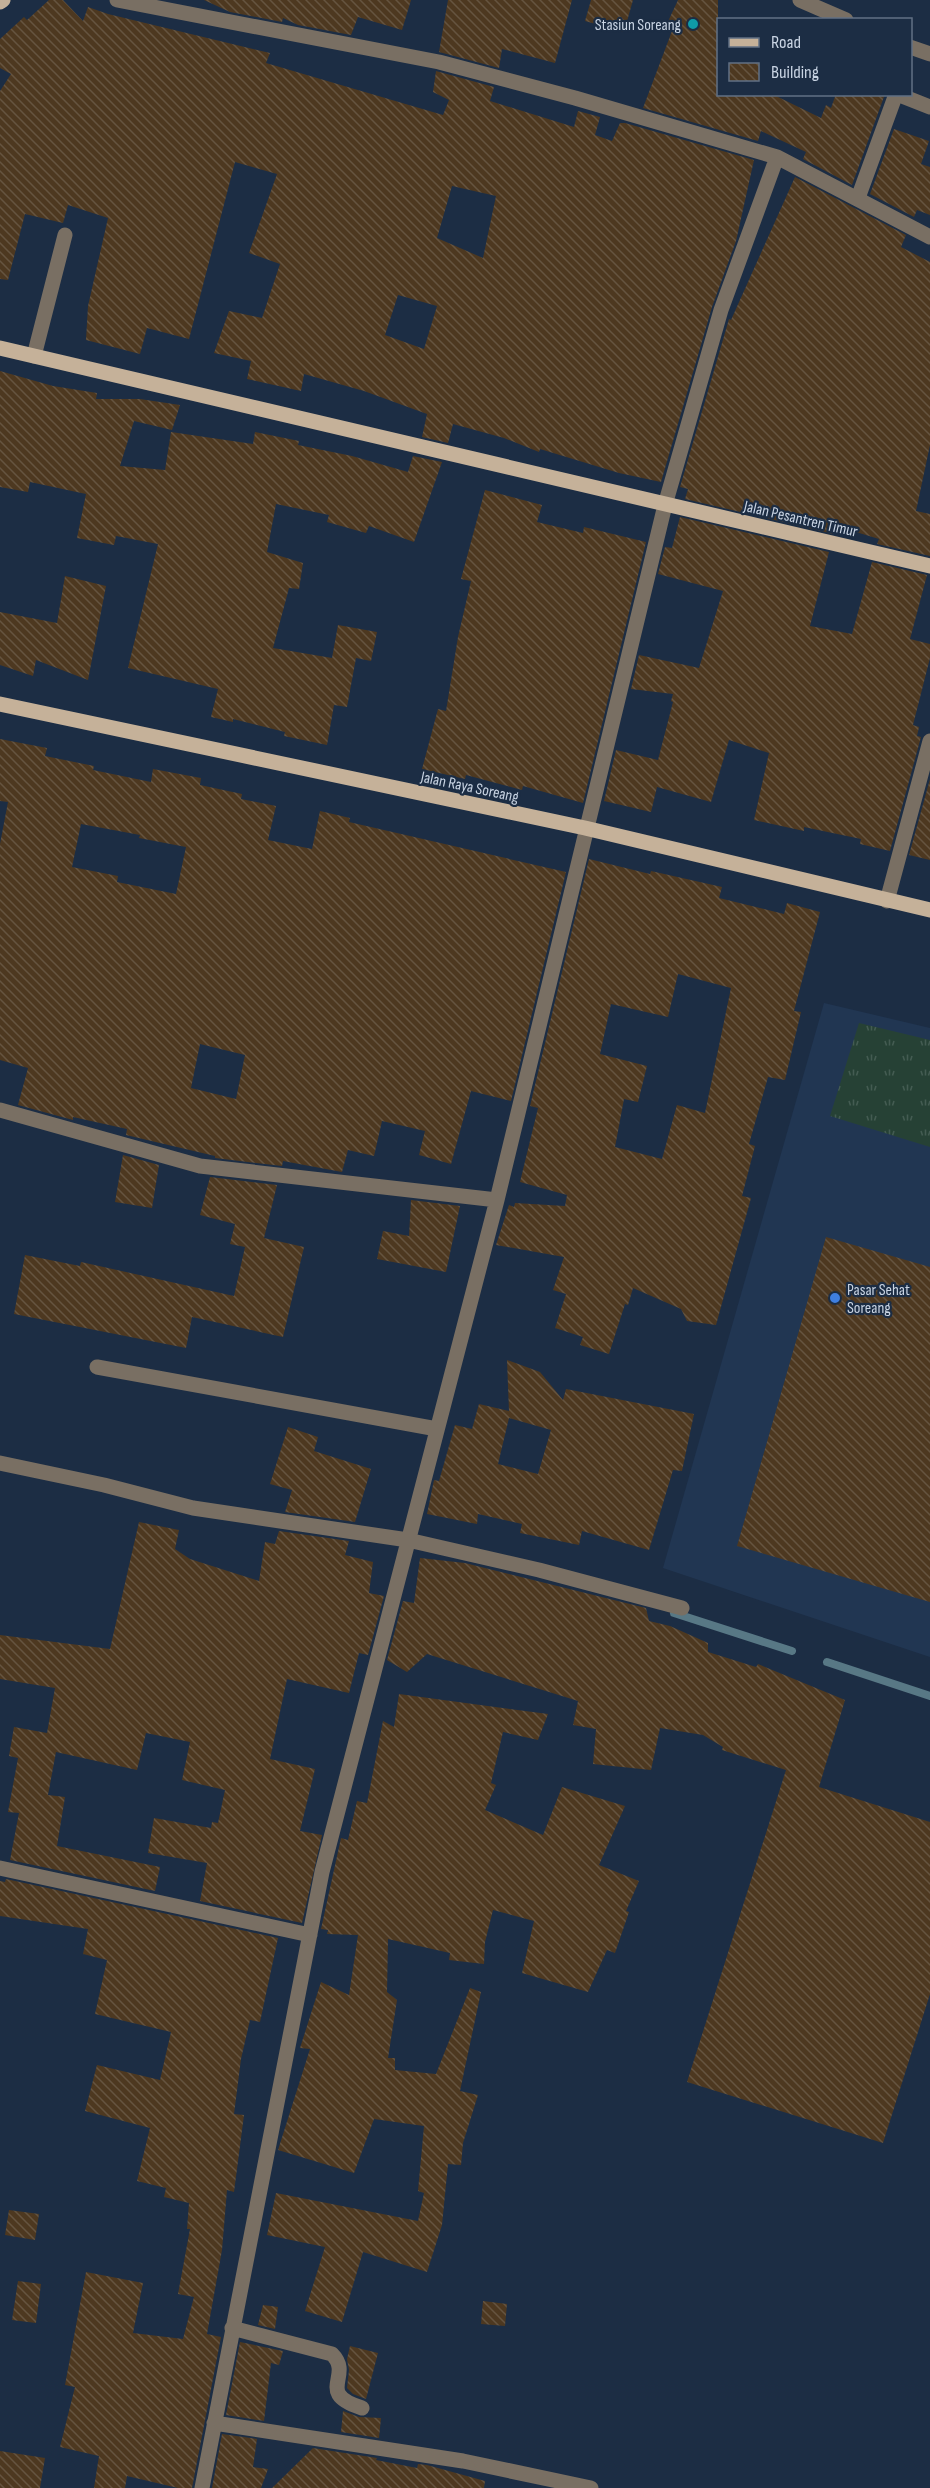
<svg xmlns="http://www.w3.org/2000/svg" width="930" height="2488" viewBox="0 0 930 2488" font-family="'Sofia Sans Condensed',sans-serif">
<defs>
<pattern id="grass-tufts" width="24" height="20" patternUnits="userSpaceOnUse" patternTransform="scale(1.5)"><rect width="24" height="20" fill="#264135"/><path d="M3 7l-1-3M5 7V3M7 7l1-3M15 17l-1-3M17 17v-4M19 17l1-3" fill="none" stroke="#445c52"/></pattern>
<pattern id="building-back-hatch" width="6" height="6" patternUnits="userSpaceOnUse" patternTransform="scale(1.5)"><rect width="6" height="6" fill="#4d3820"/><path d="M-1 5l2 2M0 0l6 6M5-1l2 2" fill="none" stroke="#655440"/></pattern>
</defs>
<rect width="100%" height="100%" fill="#1c2d44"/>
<!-- built -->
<path fill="#213652" d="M 824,1003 L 930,1028 L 930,1657 L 663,1568 Z"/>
<!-- grass -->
<path fill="url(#grass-tufts)" d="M 859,1023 L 930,1040 L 930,1147 L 830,1116 Z"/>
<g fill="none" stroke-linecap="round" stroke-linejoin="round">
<!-- stream -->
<path stroke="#587885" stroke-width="8" d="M 674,1613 L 792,1651
M 827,1662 L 930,1696"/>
</g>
<!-- building -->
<path fill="url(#building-back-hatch)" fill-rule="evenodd" d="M 49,0 L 63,0 L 83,21 L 88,7 L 108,14 L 270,53 L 266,63 L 443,115 L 449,100 L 433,92 L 436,71 L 494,87 L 490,101 L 574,127 L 578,111 L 600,117 L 595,135 L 612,141 L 620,123 L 625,123 L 754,160 L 736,241 L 712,307 L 661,482 L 619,473 L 540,449 L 539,452 L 504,438 L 453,424 L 448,443 L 422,437 L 427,414 L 364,391 L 304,374 L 301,391 L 247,379 L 251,361 L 214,353 L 229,311 L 262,318 L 280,264 L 249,253 L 277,174 L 235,162 L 189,339 L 147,328 L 140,354 L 86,340 L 88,306 L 108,218 L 68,205 L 63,223 L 25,214 L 8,280 L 0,279 L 0,91 L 11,74 L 0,68 L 0,39 L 24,17 L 27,20 ZM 452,186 L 496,196 L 483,258 L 437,238 ZM 398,295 L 437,306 L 424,349 L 385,335 Z
M 204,0 L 411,0 L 402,30 L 358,17 L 351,35 L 298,25 L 283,18 L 282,22 L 230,12 Z
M 448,0 L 572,0 L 555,63 L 502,49 L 499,68 L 439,52 Z
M 591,0 L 633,0 L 624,32 L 585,21 Z
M 678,0 L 718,0 L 718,94 L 772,94 L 821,118 L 826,105 L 831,108 L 836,94 L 885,94 L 852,185 L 803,159 L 806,152 L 761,131 L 758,141 L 643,108 L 672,31 L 665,28 Z
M 894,129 L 929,141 L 921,164 L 930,167 L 930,215 L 917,210 L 914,217 L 870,194 Z
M 795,177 L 906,235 L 901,247 L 930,262 L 930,445 L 916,511 L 930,514 L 930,556 L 877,544 L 879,539 L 836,526 L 834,534 L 685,499 L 688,489 L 680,487 L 729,319 L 731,320 Z
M 0,371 L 53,386 L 97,393 L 96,399 L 140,399 L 180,405 L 172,430 L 134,421 L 120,466 L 165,470 L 171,432 L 253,444 L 255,432 L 299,441 L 298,445 L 352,456 L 408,472 L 413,456 L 442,462 L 414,542 L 369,526 L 366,533 L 327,522 L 329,515 L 276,504 L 267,552 L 303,563 L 299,589 L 289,588 L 273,648 L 332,658 L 338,625 L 377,632 L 371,661 L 356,658 L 347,707 L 334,705 L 327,745 L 284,736 L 285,732 L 233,719 L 233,722 L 211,717 L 218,689 L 128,668 L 158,544 L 116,536 L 114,545 L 77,538 L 86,494 L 30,482 L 28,492 L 0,487 Z
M 485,490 L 542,505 L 537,522 L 583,533 L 584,527 L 646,542 L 583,803 L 523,786 L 522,790 L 466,775 L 465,779 L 422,769 L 438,709 L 446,711 L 458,637 L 471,581 L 461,579 Z
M 680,517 L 829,552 L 810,626 L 852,634 L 872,562 L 927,575 L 910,639 L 930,644 L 930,658 L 913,725 L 919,727 L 917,736 L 921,737 L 890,851 L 860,844 L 861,839 L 804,827 L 804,831 L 754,820 L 769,753 L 729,740 L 711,802 L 657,787 L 651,812 L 604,801 L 616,750 L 658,760 L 673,702 L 671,701 L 673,694 L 631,689 L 639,655 L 699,668 L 723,591 L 658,574 L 665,547 L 672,548 Z
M 65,576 L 106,586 L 88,680 L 36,660 L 33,676 L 0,665 L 0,612 L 57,623 Z
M 0,739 L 47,748 L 45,756 L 94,766 L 93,770 L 151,782 L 153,769 L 201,778 L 200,785 L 242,794 L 241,799 L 276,806 L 268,840 L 312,849 L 320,811 L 350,818 L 349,822 L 566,872 L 511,1101 L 471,1091 L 451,1164 L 419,1155 L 425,1131 L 382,1121 L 374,1156 L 348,1150 L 342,1172 L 283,1161 L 282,1166 L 215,1158 L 215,1156 L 126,1135 L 127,1129 L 73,1117 L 73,1120 L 18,1105 L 28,1068 L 0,1060 L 0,844 L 8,802 L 0,801 ZM 81,824 L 140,835 L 139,838 L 186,847 L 176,894 L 117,882 L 118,876 L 72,867 ZM 200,1044 L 245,1055 L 236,1099 L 191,1088 Z
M 930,779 L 930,860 L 909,855 Z
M 589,859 L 650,874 L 651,871 L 722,887 L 719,898 L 784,914 L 787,903 L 820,912 L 794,1011 L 801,1012 L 785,1080 L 768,1077 L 749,1144 L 755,1146 L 742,1196 L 751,1198 L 716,1325 L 687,1321 L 681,1309 L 633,1288 L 628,1305 L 625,1304 L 609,1354 L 580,1345 L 583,1337 L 555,1328 L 566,1294 L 553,1290 L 564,1257 L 496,1245 L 509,1205 L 514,1207 L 515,1203 L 565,1206 L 567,1195 L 520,1182 L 538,1108 L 530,1106 ZM 678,974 L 731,988 L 705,1113 L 677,1105 L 662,1159 L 615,1147 L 624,1099 L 638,1102 L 647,1066 L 600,1054 L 611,1004 L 668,1017 Z
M 123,1155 L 159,1165 L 152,1208 L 115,1202 Z
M 210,1177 L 277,1185 L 264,1238 L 304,1247 L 283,1337 L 192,1317 L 186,1348 L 14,1314 L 25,1255 L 80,1266 L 81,1262 L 234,1296 L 245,1247 L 230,1244 L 235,1224 L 200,1215 Z
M 411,1200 L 460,1206 L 446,1272 L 377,1259 L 383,1231 L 409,1236 Z
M 826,1237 L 930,1267 L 930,1602 L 737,1546 Z
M 507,1360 L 540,1372 L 563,1400 L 566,1389 L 694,1414 L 682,1471 L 673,1470 L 649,1550 L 582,1531 L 579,1545 L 520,1533 L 522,1524 L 478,1514 L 477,1524 L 427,1514 L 434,1480 L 439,1481 L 455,1425 L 472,1429 L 479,1404 L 509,1411 ZM 509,1418 L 551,1430 L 538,1474 L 498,1464 Z
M 288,1427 L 318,1437 L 314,1451 L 371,1469 L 355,1522 L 285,1512 L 292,1490 L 270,1484 Z
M 139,1522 L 179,1530 L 175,1549 L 190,1559 L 259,1581 L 265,1542 L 275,1544 L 279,1531 L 349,1541 L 345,1555 L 373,1562 L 369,1593 L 384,1596 L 368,1655 L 359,1653 L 349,1693 L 287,1679 L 270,1759 L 315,1769 L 300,1831 L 322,1835 L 302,1923 L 200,1901 L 207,1863 L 148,1853 L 154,1818 L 211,1828 L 212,1822 L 218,1823 L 225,1790 L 182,1780 L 190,1742 L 146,1733 L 137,1770 L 56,1752 L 48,1795 L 65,1797 L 57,1846 L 160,1867 L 155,1891 L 10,1860 L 19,1813 L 8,1812 L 18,1758 L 9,1756 L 14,1727 L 47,1733 L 55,1688 L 0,1679 L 0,1635 L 110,1649 Z
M 420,1558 L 465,1563 L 646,1608 L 649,1621 L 670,1626 L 708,1643 L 708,1652 L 756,1667 L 758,1664 L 845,1700 L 819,1787 L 930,1822 L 930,1994 L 883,2143 L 687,2082 L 786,1770 L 722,1750 L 723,1747 L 703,1735 L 660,1728 L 651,1770 L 593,1764 L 596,1729 L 573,1725 L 578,1701 L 427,1654 L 407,1672 L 387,1660 L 403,1601 L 414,1603 Z
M 399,1694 L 548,1714 L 538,1740 L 503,1732 L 491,1783 L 496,1785 L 485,1810 L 543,1835 L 562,1787 L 625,1806 L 599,1865 L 639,1881 L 626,1911 L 629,1912 L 615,1953 L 607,1950 L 588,1992 L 522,1973 L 534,1921 L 493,1910 L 485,1942 L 484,1964 L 449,1960 L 450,1953 L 388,1939 L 387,1992 L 397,2000 L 388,2058 L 395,2058 L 395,2070 L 436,2074 L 470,1988 L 481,1992 L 460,2091 L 478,2095 L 463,2143 L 461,2165 L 448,2164 L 442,2225 L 427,2272 L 363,2252 L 342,2322 L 305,2311 L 325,2247 L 267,2235 L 276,2193 L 418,2221 L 424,2193 L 418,2191 L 424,2126 L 374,2119 L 354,2173 L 278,2150 L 310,2049 L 300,2048 L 321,1982 L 349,1995 L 358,1935 L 327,1934 L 328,1930 L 321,1929 L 341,1838 L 348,1840 L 357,1801 L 367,1803 L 383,1721 L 394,1727 Z
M 6,1879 L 278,1938 L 260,2022 L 250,2020 L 241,2059 L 234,2114 L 244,2115 L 234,2192 L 227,2190 L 222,2250 L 207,2334 L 221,2337 L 192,2488 L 178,2488 L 127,2476 L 125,2488 L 94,2488 L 99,2456 L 60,2447 L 75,2387 L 65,2385 L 86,2272 L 143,2283 L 133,2333 L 183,2339 L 194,2297 L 178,2294 L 190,2229 L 187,2229 L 189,2203 L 164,2197 L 166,2188 L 137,2181 L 150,2128 L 85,2111 L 97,2065 L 160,2080 L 171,2032 L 95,2014 L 107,1960 L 83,1954 L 88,1929 L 0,1916 L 0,1881 L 5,1882 Z
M 9,2210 L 39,2214 L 35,2240 L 5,2235 Z
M 18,2281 L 41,2284 L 36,2323 L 12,2320 Z
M 483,2301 L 507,2304 L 505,2326 L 481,2324 Z
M 263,2305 L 278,2307 L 275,2329 L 258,2325 Z
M 240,2342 L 283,2351 L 279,2365 L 271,2363 L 264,2421 L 226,2415 Z
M 350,2346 L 378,2353 L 366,2399 L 353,2394 L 347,2388 L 349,2370 L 347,2359 Z
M 343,2411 L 359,2417 L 381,2418 L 379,2438 L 341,2432 Z
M 222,2434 L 257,2439 L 253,2467 L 268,2469 L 261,2488 L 212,2488 Z
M 313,2448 L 377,2458 L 376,2460 L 417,2468 L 418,2464 L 427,2465 L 485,2481 L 484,2488 L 272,2488 Z
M 0,2451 L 45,2458 L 40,2488 L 0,2488 Z"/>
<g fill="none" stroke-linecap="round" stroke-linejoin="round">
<!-- minor -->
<path stroke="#796f63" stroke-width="15" d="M 117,0 L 439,62 L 575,98 L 777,157 L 930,237
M 800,0 L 846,20
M 910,47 L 930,54
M 897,94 L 930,107
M 858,198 L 896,94
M 34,356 L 65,235
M 887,901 L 930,741
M 0,1110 L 200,1166 L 497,1200
M 97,1367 L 437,1429
M 0,1463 L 104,1485 L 193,1508 L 408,1540 L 539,1570 L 682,1608
M 0,1868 L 310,1935
M 232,2328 L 332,2354 C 354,2376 314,2393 362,2408
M 214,2423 L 463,2461 L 591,2488
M 202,2488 L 322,1872 L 497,1200 L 665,505 L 721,310 L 777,157"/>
<!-- major -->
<path stroke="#c5b199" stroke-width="15" d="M 0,2 L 3,0
M 0,348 L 930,566
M 0,704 L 585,828 L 930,910"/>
</g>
<!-- markers -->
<circle fill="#0f9aa8" stroke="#1c2d44" stroke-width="2" cx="693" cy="24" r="6"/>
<circle fill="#3f7fe0" stroke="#1c2d44" stroke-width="2" cx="835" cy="1298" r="6"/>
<g text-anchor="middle" stroke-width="4.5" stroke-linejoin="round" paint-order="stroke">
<!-- poi labels -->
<g font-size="16" fill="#c9d4e3" stroke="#1c2d44" text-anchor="end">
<text x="681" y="30">Stasiun Soreang</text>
<text x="847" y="1295" text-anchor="start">Pasar Sehat<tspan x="847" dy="18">Soreang</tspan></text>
</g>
<!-- street labels -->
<g font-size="16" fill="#c9d4e3" stroke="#1c2d44">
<text transform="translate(801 518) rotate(13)" y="6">Jalan Pesantren Timur</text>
<text transform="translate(470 786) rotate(12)" y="6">Jalan Raya Soreang</text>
</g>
</g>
<!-- legend -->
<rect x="717" y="18" width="195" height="78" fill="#1c2d44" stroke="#617084" stroke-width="1.5"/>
<rect x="729" y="38" width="30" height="9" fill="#c5b199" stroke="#617084" stroke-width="1.5"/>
<text x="771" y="48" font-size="18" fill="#c9d4e3">Road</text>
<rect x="729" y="63" width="30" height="18" fill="url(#building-back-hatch)" stroke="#617084" stroke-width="1.5"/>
<text x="771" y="78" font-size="18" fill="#c9d4e3">Building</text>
</svg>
